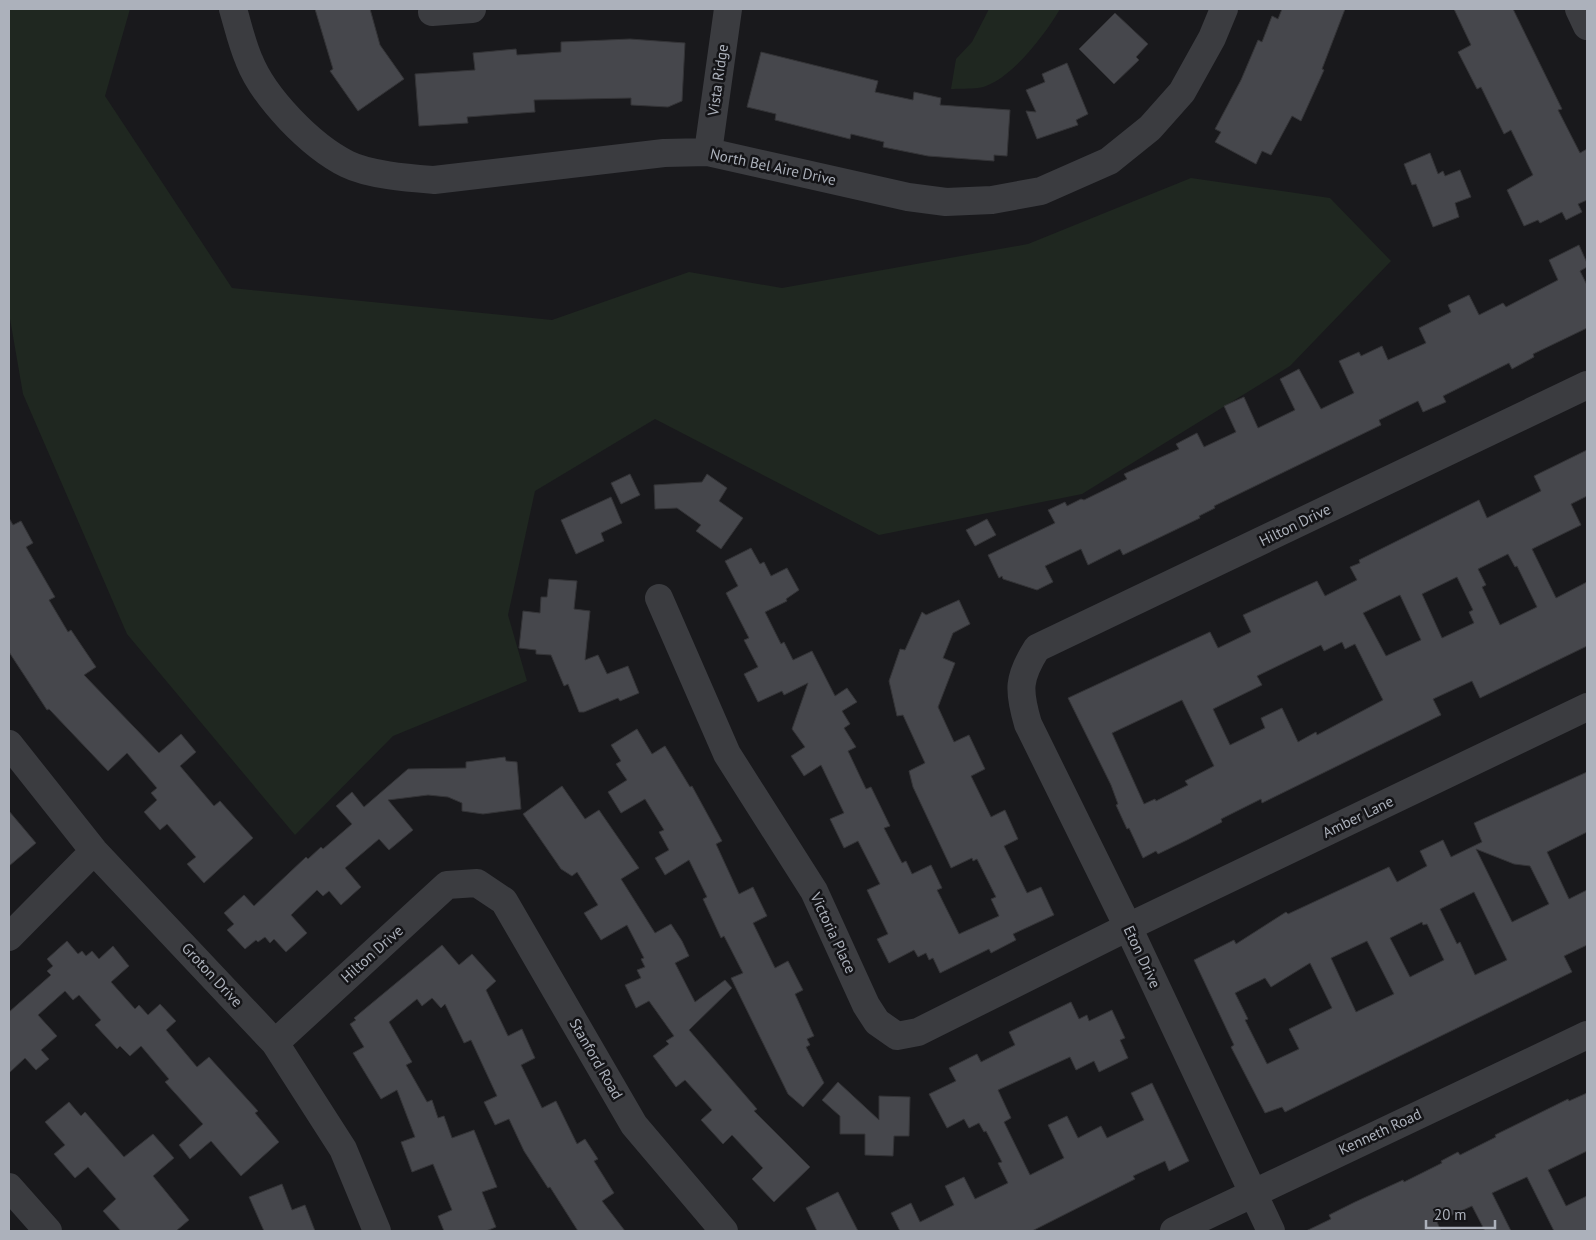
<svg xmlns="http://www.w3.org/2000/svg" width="1596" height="1240" viewBox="0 0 1596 1240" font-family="'PT Sans',sans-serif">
<rect width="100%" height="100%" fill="#19191c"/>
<!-- green -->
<path fill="#1f2720" d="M 9,9 L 130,9 L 105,96 L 232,288 L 552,320 L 689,272 L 782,288 L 1028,244 L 1191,178 L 1330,198 L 1391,261 L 1290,366 L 1082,494 L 879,535 L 655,419 L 535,491 L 508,615 L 527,681 L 393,736 L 295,835 L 127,634 L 23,394 L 9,313 Z
M 989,9 L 1060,9 C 1046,33 1014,76 986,86 C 976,90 961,88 951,89 L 956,59 L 972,42 Z"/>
<!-- building -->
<path fill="#46474c" stroke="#343437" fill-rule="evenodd" d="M 315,9 L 370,9 L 380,45 L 404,79 L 358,111 L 330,71 L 333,69 Z
M 1282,9 L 1345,9 L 1322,69 L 1324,70 L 1301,121 L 1292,116 L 1271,155 L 1262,151 L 1256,164 L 1215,142 L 1221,132 L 1215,129 L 1241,80 L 1258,40 L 1262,42 L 1272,16 L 1278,19 Z
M 1454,9 L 1513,9 L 1562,109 L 1558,110 L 1580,153 L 1587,149 L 1587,200 L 1578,204 L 1582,212 L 1566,220 L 1562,212 L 1540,223 L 1538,220 L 1524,226 L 1507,190 L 1533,175 L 1511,130 L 1504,134 L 1481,87 L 1477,89 L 1458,52 L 1471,45 Z
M 1115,13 L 1148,44 L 1136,57 L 1139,60 L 1114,84 L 1079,49 Z
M 630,39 L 685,43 L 682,101 L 668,107 L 631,105 L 631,98 L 534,100 L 535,112 L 467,117 L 468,123 L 419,126 L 415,74 L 475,70 L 473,53 L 516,49 L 517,55 L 561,52 L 561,42 Z
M 761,52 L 878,81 L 875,92 L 913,100 L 914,92 L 941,98 L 940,105 L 1010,110 L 1007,156 L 994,155 L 994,161 L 928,156 L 883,147 L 884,142 L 851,134 L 850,139 L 775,120 L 776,114 L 747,107 Z
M 1067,63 L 1088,114 L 1076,120 L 1078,125 L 1037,139 L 1026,111 L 1036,112 L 1026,90 L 1045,82 L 1042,74 Z
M 1430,153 L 1438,174 L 1443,171 L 1445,176 L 1460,170 L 1471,197 L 1455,203 L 1459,217 L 1433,227 L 1416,184 L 1412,185 L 1404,164 Z
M 1579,245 L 1587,263 L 1587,267 L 1580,271 L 1587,285 L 1587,328 L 1533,354 L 1534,357 L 1512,369 L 1509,363 L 1443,396 L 1446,402 L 1423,412 L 1418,401 L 1379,420 L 1381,425 L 1214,506 L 1215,508 L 1199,516 L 1200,518 L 1123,555 L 1120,549 L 1088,565 L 1081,549 L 1045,566 L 1053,582 L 1037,590 L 1003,579 L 1002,576 L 999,578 L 988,555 L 1055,523 L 1048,510 L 1065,502 L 1067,506 L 1081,499 L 1084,500 L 1127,479 L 1124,474 L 1179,449 L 1176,444 L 1197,433 L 1204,447 L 1236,432 L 1224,406 L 1244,397 L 1258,428 L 1295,410 L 1280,379 L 1299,369 L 1321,409 L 1354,393 L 1339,361 L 1359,352 L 1361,356 L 1382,346 L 1388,360 L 1426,343 L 1419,328 L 1451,312 L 1448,305 L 1469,295 L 1479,315 L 1503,303 L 1506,307 L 1558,280 L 1549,260 Z
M 1587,450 L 1587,496 L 1571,504 L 1581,525 L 1532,549 L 1556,598 L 1587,582 L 1587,646 L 1480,698 L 1472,681 L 1433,699 L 1441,715 L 1262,803 L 1261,799 L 1221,819 L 1222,822 L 1187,840 L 1158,854 L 1156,851 L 1143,858 L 1129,828 L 1127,829 L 1116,805 L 1118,804 L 1111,785 L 1068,698 L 1210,632 L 1218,648 L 1251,632 L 1243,615 L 1317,581 L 1325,596 L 1357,580 L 1350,567 L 1360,563 L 1359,560 L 1479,500 L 1487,518 L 1541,491 L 1534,476 ZM 1508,554 L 1515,567 L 1517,566 L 1537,607 L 1500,625 L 1482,587 L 1486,585 L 1478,569 ZM 1457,577 L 1473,610 L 1469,612 L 1474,623 L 1442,638 L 1422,594 ZM 1400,595 L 1421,640 L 1386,656 L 1363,613 ZM 1342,642 L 1345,649 L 1355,644 L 1383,700 L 1317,735 L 1316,732 L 1298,742 L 1282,708 L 1261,718 L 1265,728 L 1230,745 L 1213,709 L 1262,685 L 1257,676 L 1321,645 L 1324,651 ZM 1182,700 L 1214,766 L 1185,781 L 1188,785 L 1156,801 L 1155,799 L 1144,804 L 1112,733 Z
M 630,474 L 640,495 L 621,504 L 611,483 Z
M 707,474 L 727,488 L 719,501 L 743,518 L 721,549 L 696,531 L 701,525 L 677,508 L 655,509 L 654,485 L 702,482 Z
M 611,497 L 622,523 L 601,533 L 604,541 L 576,554 L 561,520 Z
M 9,518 L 13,525 L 21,521 L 33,543 L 26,547 L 55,597 L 49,600 L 68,632 L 71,630 L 96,667 L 84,675 L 159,753 L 181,734 L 196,752 L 180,766 L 214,806 L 220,801 L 253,838 L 204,883 L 187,864 L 196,857 L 167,824 L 160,830 L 144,812 L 157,800 L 151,793 L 157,788 L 127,753 L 108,771 L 49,709 L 47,710 L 9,652 Z
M 987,519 L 996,535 L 975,546 L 966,530 Z
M 751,548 L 760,564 L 764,562 L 771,576 L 787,568 L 799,590 L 786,599 L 787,601 L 765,612 L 781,644 L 784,642 L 793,660 L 812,651 L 835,696 L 847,688 L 857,702 L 842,711 L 850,724 L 844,728 L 856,747 L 848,751 L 866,789 L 871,787 L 890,826 L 884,828 L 902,863 L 906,861 L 912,874 L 931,865 L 942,888 L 937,890 L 959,934 L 999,916 L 991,899 L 996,897 L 977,859 L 973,861 L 972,858 L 951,868 L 913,787 L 909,771 L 925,763 L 903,715 L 897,716 L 889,681 L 900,649 L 905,650 L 922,612 L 926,615 L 959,600 L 970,624 L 953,633 L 943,658 L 955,663 L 938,707 L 954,742 L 969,735 L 985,769 L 971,776 L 991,817 L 1005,810 L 1018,839 L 1004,846 L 1027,893 L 1041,887 L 1054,915 L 1013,934 L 1016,940 L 991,953 L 989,949 L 940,973 L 933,958 L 929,960 L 926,953 L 918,957 L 914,950 L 889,963 L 877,939 L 888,934 L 867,890 L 880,884 L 858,841 L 844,848 L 830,819 L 844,813 L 821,765 L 804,776 L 791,756 L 805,747 L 792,729 L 808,683 L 784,695 L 782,691 L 758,702 L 744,674 L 758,667 L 744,640 L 749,638 L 726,593 L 738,586 L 725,561 Z
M 549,579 L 577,581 L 574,609 L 590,611 L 585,660 L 598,655 L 607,674 L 628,666 L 639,693 L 620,701 L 618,698 L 584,712 L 579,712 L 568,684 L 564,686 L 551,655 L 536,654 L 536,650 L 519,648 L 523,611 L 540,613 L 541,597 L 547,597 Z
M 637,729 L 652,754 L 665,746 L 690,787 L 692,786 L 722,841 L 716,844 L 739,894 L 753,887 L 767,916 L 753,923 L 775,968 L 788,961 L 803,990 L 795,994 L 814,1036 L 807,1039 L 810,1045 L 806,1047 L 824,1083 L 803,1107 L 788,1094 L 731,978 L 743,973 L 724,936 L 721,938 L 703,899 L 707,897 L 689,860 L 665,875 L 655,858 L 669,850 L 659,832 L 664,830 L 645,799 L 621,813 L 608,792 L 627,780 L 616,764 L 621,761 L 611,745 Z
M 505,757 L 506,761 L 517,762 L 521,809 L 483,814 L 462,811 L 462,803 L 448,797 L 428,795 L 388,800 L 413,830 L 389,850 L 379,839 L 345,868 L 361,887 L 341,905 L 329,891 L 323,896 L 317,890 L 291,915 L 307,933 L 286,952 L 274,939 L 270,943 L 265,937 L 258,942 L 256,940 L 245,949 L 227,930 L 234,924 L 224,913 L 244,895 L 254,906 L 306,857 L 308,859 L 321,847 L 323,849 L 352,824 L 336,806 L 352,792 L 364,807 L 408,769 L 466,768 L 466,762 Z
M 1587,772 L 1587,832 L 1547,852 L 1569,899 L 1587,890 L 1587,945 L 1564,956 L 1572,972 L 1285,1112 L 1282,1107 L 1265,1113 L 1231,1047 L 1234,1045 L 1194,960 L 1234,940 L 1236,944 L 1286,912 L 1288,914 L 1389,867 L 1397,882 L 1427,866 L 1420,851 L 1443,840 L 1451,857 L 1482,842 L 1474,823 ZM 1476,849 L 1514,864 L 1530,866 L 1549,904 L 1512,922 ZM 1474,892 L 1507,960 L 1475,975 L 1460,942 L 1457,944 L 1440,909 ZM 1422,922 L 1423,925 L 1427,924 L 1444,960 L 1410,977 L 1390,938 ZM 1367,941 L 1394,994 L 1356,1012 L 1331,958 ZM 1310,963 L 1332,1008 L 1289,1029 L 1299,1049 L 1267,1064 L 1245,1020 L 1248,1019 L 1235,993 L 1265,978 L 1271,987 Z
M 562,786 L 585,819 L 599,810 L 639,868 L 621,879 L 655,933 L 671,924 L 682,941 L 689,956 L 675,963 L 695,1002 L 725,980 L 732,988 L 689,1030 L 757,1109 L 754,1111 L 810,1167 L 774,1202 L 752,1179 L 763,1168 L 732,1135 L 723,1144 L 701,1120 L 712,1110 L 685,1080 L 676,1087 L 653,1056 L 669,1044 L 666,1041 L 674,1036 L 649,1001 L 636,1008 L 625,985 L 641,978 L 637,970 L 645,967 L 641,959 L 644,958 L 627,925 L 601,940 L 584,913 L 598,905 L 577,872 L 572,876 L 561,869 L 523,814 Z
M 9,811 L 36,843 L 9,866 Z
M 67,941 L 78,954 L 82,951 L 86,956 L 92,951 L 99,959 L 113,946 L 129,966 L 111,982 L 135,1009 L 139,1005 L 148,1015 L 160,1004 L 176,1021 L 166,1030 L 197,1067 L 209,1057 L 258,1111 L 255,1113 L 279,1142 L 241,1176 L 211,1141 L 190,1159 L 179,1145 L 203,1124 L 165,1082 L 169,1079 L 141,1046 L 130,1056 L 120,1046 L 117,1049 L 95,1025 L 101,1020 L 79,995 L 73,1000 L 65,991 L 38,1015 L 57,1036 L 41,1050 L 49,1059 L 36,1070 L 25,1058 L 9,1073 L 9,1012 L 51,975 L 47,971 L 53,966 L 47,959 Z
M 442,945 L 459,965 L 472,954 L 496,981 L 486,990 L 508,1036 L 522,1029 L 535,1058 L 521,1065 L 542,1108 L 556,1101 L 577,1144 L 585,1139 L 598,1159 L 594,1161 L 614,1193 L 602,1201 L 625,1231 L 578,1231 L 550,1187 L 548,1188 L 524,1151 L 509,1119 L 495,1125 L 484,1102 L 497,1096 L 471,1040 L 464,1043 L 445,1004 L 441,1008 L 432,998 L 422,1006 L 417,999 L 389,1022 L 412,1062 L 406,1065 L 427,1102 L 432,1100 L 438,1118 L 444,1116 L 452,1138 L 474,1130 L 497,1187 L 482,1192 L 496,1227 L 486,1231 L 444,1231 L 438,1216 L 452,1210 L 433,1164 L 412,1172 L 401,1142 L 415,1137 L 397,1090 L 381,1099 L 353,1053 L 364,1047 L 350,1024 L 356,1020 L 354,1018 Z
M 1071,1002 L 1079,1019 L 1087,1015 L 1089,1021 L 1112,1010 L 1125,1038 L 1120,1040 L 1128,1058 L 1099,1072 L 1094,1061 L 1076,1070 L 1070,1057 L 998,1090 L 1011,1118 L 1004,1122 L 1030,1175 L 1064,1158 L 1048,1125 L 1067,1116 L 1078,1138 L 1101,1126 L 1107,1138 L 1144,1120 L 1131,1093 L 1152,1083 L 1189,1161 L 1169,1171 L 1165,1161 L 1133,1176 L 1135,1179 L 1032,1231 L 900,1231 L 891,1213 L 911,1203 L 920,1222 L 954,1205 L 945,1186 L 964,1177 L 975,1199 L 1008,1183 L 998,1163 L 1002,1162 L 986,1131 L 984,1132 L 979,1123 L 969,1128 L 964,1119 L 947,1128 L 929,1094 L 956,1081 L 949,1068 L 977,1054 L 981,1062 L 1015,1045 L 1009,1032 Z
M 838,1082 L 879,1120 L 879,1096 L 910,1097 L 909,1136 L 894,1136 L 893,1156 L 865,1155 L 865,1134 L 840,1134 L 840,1116 L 822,1100 Z
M 1587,1093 L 1587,1151 L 1548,1170 L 1566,1206 L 1587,1196 L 1587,1231 L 1554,1231 L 1527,1177 L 1492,1193 L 1511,1231 L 1485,1231 L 1472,1206 L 1437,1222 L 1441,1231 L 1306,1231 L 1331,1219 L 1329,1215 L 1355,1202 L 1403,1180 L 1404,1182 L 1442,1163 L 1441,1161 L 1458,1152 L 1460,1155 L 1496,1137 L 1495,1135 L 1568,1099 L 1569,1101 Z
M 69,1102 L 81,1116 L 85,1112 L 124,1157 L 153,1134 L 174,1158 L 153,1176 L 189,1220 L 176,1231 L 121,1231 L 103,1211 L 116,1199 L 88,1167 L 75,1178 L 54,1154 L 65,1145 L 45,1122 Z
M 282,1184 L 292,1210 L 305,1205 L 315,1231 L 264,1231 L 249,1197 Z
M 838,1192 L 858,1231 L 817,1231 L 806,1208 Z"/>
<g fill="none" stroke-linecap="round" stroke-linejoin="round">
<!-- minor -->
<path stroke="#3b3c40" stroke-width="28" d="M 233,9 C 238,26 242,44 249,60 C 264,98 311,146 347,164 C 369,175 409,178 434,180 L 664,153 L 708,152 L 908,197 L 946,202 L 992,200 L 1041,191 L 1109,161 L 1150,128 L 1182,92 L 1212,38 L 1224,9
M 1579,9 L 1587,26
M 432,12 L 472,9
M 708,152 L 728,9
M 659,598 L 727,754 L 814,891 L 866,1005 L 877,1022 L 897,1036 L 918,1032 L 1128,927 L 1587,707
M 9,744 L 94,851 L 275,1043 L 343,1149 L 377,1231
M 9,937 L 94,851
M 275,1043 L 447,885 L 477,883 L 504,901 L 634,1125 L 724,1231
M 9,1187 L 48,1231
M 1174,1231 L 1587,1035
M 1271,1231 L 1128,927 L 1028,724 C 1018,690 1018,678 1037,648 L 1587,385"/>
</g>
<g text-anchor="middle" stroke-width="5" stroke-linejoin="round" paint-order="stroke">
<!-- street labels -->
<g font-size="15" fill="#acb1bb" stroke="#141417">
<text transform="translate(718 80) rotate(-82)" y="5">Vista Ridge</text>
<text transform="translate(773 167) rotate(12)" y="5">North Bel Aire Drive</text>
<text transform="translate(1295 525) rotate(-26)" y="5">Hilton Drive</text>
<text transform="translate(1358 817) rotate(-26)" y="5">Amber Lane</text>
<text transform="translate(833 933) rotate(65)" y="5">Victoria Place</text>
<text transform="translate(372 954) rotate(-42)" y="5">Hilton Drive</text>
<text transform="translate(1142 957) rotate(65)" y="5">Eton Drive</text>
<text transform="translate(212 975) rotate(47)" y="5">Groton Drive</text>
<text transform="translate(596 1059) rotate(60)" y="5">Stanford Road</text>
<text transform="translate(1380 1132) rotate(-25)" y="5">Kenneth Road</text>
</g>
</g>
<!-- border -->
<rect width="1596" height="1240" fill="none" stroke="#acb1bb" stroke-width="20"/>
<!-- scale -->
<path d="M1426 1220v8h69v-8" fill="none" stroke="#acb1bb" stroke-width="2.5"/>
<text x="1434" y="1220" font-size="15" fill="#acb1bb" stroke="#141417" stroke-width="4" paint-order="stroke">20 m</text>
</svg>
